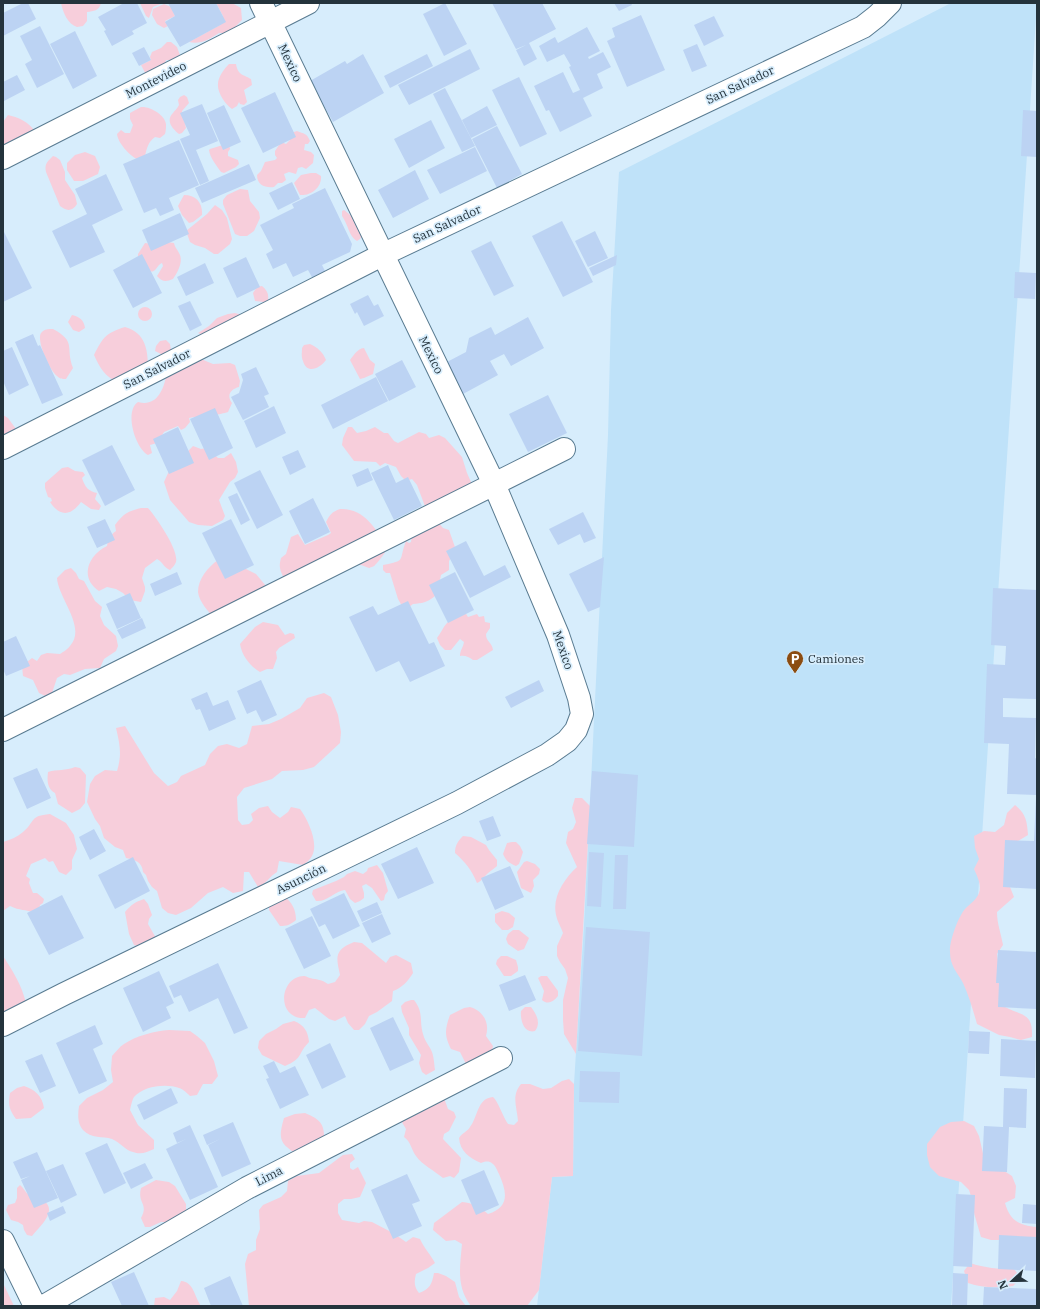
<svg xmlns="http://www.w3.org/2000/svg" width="1040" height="1309" viewBox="0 0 1040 1309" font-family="'IBM Plex Serif',serif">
<rect width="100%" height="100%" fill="#d7edfc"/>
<!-- built -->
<path fill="#bfe2f9" d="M 951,3 L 1037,3 L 951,1306 L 537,1306 L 552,1177 L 573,1176 L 574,1084 L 584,925 L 608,435 L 611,310 L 619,172 Z"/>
<!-- green -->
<path fill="#f7cedb" d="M 61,3 L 101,3 C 99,11 94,11 87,12 L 87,21 L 83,26 L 77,27 C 68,24 63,13 61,3 Z
M 140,3 L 163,3 L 153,7 L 149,18 L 146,16 Z
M 216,3 L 232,3 L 241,8 L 242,20 L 236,26 L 235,30 L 227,39 L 222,33 L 219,33 C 210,39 200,45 189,42 L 220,25 L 223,16 Z
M 164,4 L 171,7 L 175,16 L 165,21 L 168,26 L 164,28 L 157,24 L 152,15 L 153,9 Z
M 167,42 L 171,42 L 177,47 L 181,58 L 174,63 L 171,60 L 166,60 L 165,63 L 166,65 L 149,80 L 141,65 L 151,60 L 150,57 L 152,52 L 161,48 Z
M 229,64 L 236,64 C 238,75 242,74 251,79 L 252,85 L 244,90 L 247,102 L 244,105 L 240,104 L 239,102 L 237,106 L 232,109 C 225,104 217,92 218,84 C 218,77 224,69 229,64 Z
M 184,95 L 187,97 L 189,103 L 182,111 L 186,128 L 182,133 L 179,134 C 173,129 165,121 173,113 C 175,110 177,109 179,105 L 178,100 L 180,97 Z
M 141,107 C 150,106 165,115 166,124 C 166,127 166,131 165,134 L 160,138 L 155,137 C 148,142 147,148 145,156 L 137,159 C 129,155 118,143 117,134 L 121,130 L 125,133 L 130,133 L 133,125 L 130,119 L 130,113 Z
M 8,115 C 17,117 30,122 35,132 C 37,136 35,143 36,148 L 27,159 L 7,162 L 3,160 L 3,122 Z
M 297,131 C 304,134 307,133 310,141 L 308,144 L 305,144 L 304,150 L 311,152 L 314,155 L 313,163 L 306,169 L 302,167 L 298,168 L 296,174 L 289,172 L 284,174 L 286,180 L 282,183 L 278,183 L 274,187 C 265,188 257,185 257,175 L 261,171 L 265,162 L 275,160 L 277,158 L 275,155 L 275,151 L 281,142 L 286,144 L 290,140 L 288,137 L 291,133 Z
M 226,144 L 229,144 L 230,149 L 228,152 L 228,156 L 238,160 L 239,164 L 236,167 L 224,173 L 221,172 C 217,166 210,158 209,150 L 210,149 Z
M 85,152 L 95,156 L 100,167 L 98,174 L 83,181 L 74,181 L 67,170 L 67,163 L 75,155 Z
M 53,156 L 56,157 L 60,160 L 65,172 L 65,180 L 75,195 L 77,204 C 72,212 66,211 60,206 L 46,172 C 44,164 48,161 53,156 Z
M 311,173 L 316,173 L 321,176 C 322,187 311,196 300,195 L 294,183 L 301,175 Z
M 240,189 L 248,190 L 250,201 L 259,212 L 260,218 L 254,231 L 247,236 L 240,236 L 235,234 L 223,204 L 223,200 L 227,195 Z
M 184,195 C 196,195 203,203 202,215 L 193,222 L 189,223 L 182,215 L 178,206 Z
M 215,205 L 222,210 L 227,218 L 232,239 L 230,244 L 218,254 L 214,254 L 205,248 L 195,245 L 190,242 L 186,231 L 207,214 Z
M 344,210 C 352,216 358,221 358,231 C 362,234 362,235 360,239 L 357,241 C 349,237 348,224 342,216 L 342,211 Z
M 167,242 L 174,243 C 175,248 178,250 180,255 C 183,263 177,273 173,279 C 166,282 162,282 157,276 L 163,266 L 162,263 C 158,265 158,267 155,270 C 149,275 142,266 138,262 L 138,254 L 145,243 L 152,244 Z
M 262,286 C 267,290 269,294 268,300 L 264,302 L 255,301 L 253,293 L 257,287 Z
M138 314a7 7 0 1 1 14 0a7 7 0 1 1-14 0Z
M 235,313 L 242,315 L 203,335 L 198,333 L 209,326 L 217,318 L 228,314 Z
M 72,315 C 80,317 84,320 85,328 L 79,332 L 73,330 L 68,322 Z
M 125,327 C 146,333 148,350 148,370 L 118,382 C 105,377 100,368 94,355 C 103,337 106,333 125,327 Z
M 53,329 C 77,342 65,347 73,368 L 66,379 C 62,379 60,379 57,376 C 50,371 36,341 41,333 C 44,329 48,329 53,329 Z
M 166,340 L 170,344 L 171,350 L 167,354 L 163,355 L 155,351 L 156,346 L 160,341 Z
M 310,344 C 317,347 323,352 326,360 C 320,368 307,375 303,361 C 301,357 302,352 302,348 L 304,345 Z
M 364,348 L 370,360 L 375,364 L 373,374 L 364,378 L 360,379 L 350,360 C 354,355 357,349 364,348 Z
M 201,359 L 213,364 L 230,363 L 235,365 L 240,381 L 239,387 C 231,389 226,395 232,403 L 228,412 C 226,413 203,418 201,418 C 198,418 197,418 194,417 L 189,418 L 190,422 L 185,428 L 181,430 L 178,426 L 164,432 L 157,443 L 150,445 L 152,453 L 148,455 C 135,448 124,411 138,402 C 156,407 163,391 166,377 L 185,368 L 189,365 Z
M 3,415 L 8,418 L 16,429 L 3,451 Z
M 348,427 L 352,427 L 357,433 L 366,431 L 375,427 L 384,433 L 388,433 L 394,441 L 398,443 L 419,432 L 426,434 L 429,438 L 439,435 L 445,438 L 462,457 L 467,473 L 471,482 L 471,489 L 426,509 L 417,485 L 412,479 L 406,481 L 401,476 L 396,467 L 385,463 L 380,466 L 376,462 L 354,461 L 342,445 L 343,438 Z
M 193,446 L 201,449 L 207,448 L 218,458 L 224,458 L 231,453 L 236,462 L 238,472 L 235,478 L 230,482 L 219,500 L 225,516 L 223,520 L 212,526 L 198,525 L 189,522 L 170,500 L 164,482 L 169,471 Z
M 68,467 L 75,471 L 83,472 L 85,475 L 82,478 C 85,487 88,491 97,493 L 95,499 L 101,506 L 99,510 L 91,509 L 81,502 C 71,516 60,517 50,502 L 52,501 L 51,498 L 48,497 L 45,488 L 45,483 L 62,468 Z
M 141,508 L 148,508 C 156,517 179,550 176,562 C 175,565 172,568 170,570 C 164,568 163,562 157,559 L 145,568 L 142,578 L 145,587 L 145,591 L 141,602 L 130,600 L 123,593 L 116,589 L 107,587 L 99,591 C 79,578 88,555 107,546 C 108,540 110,535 116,531 L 115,525 C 123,514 128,511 141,508 Z
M 340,509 C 365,508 375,529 388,547 C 387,550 378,563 375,565 C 375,566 369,568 369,568 L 361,565 L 354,565 L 285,581 C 281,571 278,569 281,558 L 286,554 L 291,537 L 298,534 L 305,545 L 328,535 L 331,533 L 326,522 C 330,514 332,512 340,509 Z
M 438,522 L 443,528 L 449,530 L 456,550 L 449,561 L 449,570 L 441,575 C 440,583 435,588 435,596 C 427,603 422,603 413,604 L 409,607 L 402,606 L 398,599 L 390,573 L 386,573 L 383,570 L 383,565 C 407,560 398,562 406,541 L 409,543 L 411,542 L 412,535 Z
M 218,560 L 242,567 L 256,574 L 266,586 L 215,619 C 209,612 199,602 198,592 C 198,579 208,567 218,560 Z
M 71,568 L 76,573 L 79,579 L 84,581 L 95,601 L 102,607 L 100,616 L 104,625 L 116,636 L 118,646 L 116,651 L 104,659 L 100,668 L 85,669 L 70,675 L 64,674 L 57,678 L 52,693 L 45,696 L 39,693 L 33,680 L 23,676 L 22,666 L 32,658 L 37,661 L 41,655 L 47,653 L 60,654 C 63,652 68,649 70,646 C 87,627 58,598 57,578 L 65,570 Z
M 465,612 L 468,617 L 477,614 L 479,617 L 484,616 L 485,622 L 490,623 L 490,628 L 486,634 C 486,642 492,642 493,650 L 477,660 L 473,660 C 469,657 465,655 460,656 C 460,650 463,648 464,642 L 460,639 L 451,650 L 445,650 L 440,645 L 437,638 C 441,633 443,627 447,623 C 452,618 459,615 465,612 Z
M 263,622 L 278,625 L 285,635 L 290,633 L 294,634 L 295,638 L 279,648 L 276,652 L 277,658 L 273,669 L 267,669 L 260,672 C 250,666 242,656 240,644 L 255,627 Z
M 324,693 L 331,697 L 338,715 L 341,732 L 340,743 L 314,767 L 303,770 L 282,771 L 272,779 L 244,788 L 237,797 L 238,820 L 242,825 L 249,824 L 253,820 L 251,814 L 259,808 L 268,806 L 272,812 L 280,818 L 288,812 L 291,807 L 300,809 C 308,820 319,843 312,856 C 310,860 306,863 303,865 L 279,861 L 277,872 C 270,876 266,884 258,887 L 249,872 L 244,872 L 243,891 L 233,893 L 223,887 L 208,893 L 191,908 L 176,915 L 168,913 L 162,908 L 157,891 L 152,887 L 148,881 L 146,875 L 143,872 C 142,862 136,860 126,858 L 123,850 L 115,847 L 104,838 L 100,826 L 95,819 L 87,802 L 90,784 L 95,776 L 105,770 L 117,771 C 122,755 120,745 116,728 L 125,726 L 154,773 L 168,786 L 177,782 L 181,776 L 205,765 L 210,754 L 218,746 L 227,744 L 239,748 L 247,744 L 252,726 L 269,724 L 281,719 L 300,708 L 307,698 Z
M 75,767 L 80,768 L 86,775 L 85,803 L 80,809 L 72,813 L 58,804 L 55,793 C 47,789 47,780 48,772 C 57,769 66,771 75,767 Z
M 575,798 L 582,798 L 590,806 L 576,1054 L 564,1034 L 563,1020 L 563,1000 L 568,978 L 565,969 L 560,962 L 557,956 L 557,946 L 563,933 C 561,927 557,921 556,915 C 552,897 564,879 577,867 L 566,843 L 568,832 L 573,829 L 576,822 L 572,808 Z
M 1015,805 C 1026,814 1027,821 1028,835 L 1008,847 L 1010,887 L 1014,897 L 997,912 C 997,924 1001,933 1003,945 L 997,954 L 1005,1007 C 1023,1016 1033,1013 1032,1037 L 1021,1040 L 1010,1037 L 999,1035 L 977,1024 C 973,1010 969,996 963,983 C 957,972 950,966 950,952 C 949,942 958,917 965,909 C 970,904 977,899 979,893 C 982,885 977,876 974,869 L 979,859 L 975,848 L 974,836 L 984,831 L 995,832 L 1004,825 L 1007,813 Z
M 50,814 L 66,823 L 74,835 L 77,849 L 72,860 L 72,869 L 66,875 L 59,872 L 53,861 L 49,862 L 45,858 L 31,864 L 26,876 L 30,879 L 29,883 L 33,893 L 37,893 L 44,899 L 43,903 L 40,905 L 39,909 L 35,913 C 25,909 20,911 10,906 L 3,911 L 3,842 C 10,840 17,837 23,832 C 36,821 29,816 50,814 Z
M 463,836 L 471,837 L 486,845 L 489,850 L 497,860 L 497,866 C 494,869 490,871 487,874 C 483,878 482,881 477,883 C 471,869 466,863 455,853 C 455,845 458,841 463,836 Z
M 512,842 L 516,842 L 520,846 L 523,852 L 519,864 L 516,866 C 509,863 506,861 503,854 L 507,843 Z
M 527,861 L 535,864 L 540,869 L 539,874 L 533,880 L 534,886 L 531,893 L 521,888 L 517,872 L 524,862 Z
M 377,865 L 383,873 L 388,891 L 385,895 L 384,900 L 381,901 L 372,888 L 366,884 L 362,886 L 364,893 L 364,898 L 360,901 L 355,903 L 350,899 L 345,890 C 334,891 328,902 316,901 L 312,894 L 313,890 L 336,881 L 344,877 L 347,874 L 355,871 L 363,874 L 367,871 L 368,868 Z
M 283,896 C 292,901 296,910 296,920 C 290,925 287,926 280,926 L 269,910 L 269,905 Z
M 144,899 L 148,904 L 152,915 L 149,919 L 148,924 L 156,938 L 140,947 L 134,945 L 129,934 L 125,912 C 131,905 135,902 144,899 Z
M 502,911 L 509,913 L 515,918 L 513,927 L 508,930 L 502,930 L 495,922 L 495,914 Z
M 513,930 L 519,930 L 529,938 L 524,949 L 518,951 L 508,944 L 506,939 L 508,934 Z
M 354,942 L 362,943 L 386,963 L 390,957 L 396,955 L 411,963 L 413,973 C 408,981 402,988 393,991 L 392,1001 L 377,1012 L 369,1016 L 365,1024 L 359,1030 L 354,1030 L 348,1023 L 345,1016 L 335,1021 L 329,1019 L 315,1008 L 309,1010 L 305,1018 C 302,1018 298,1018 296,1017 C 276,1009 283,976 304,976 C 306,976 309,978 310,978 C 318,980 321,979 328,984 L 335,982 L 340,975 C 336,957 334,950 354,942 Z
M 3,956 C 13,971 22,986 26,1003 L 3,1030 Z
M 501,956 L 507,956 L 516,960 L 518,967 L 518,971 L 511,976 L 504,976 L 496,964 L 497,960 Z
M 541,976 L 547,976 L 558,991 L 558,996 C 553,1002 548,1005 542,1000 L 544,991 L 538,978 Z
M 411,1000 L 414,1000 C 424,1013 419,1020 423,1034 C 424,1039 427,1043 430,1048 C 434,1054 434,1063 435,1070 L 426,1075 L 422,1072 L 419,1063 L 421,1055 L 409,1035 L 409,1028 L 402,1012 L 401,1006 L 405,1002 Z
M 470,1007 C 483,1011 490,1022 486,1036 L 493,1046 L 491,1054 L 467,1066 L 460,1052 L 451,1049 C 444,1035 445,1029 450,1015 L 464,1008 Z
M 525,1007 L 531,1007 C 537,1015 541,1023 535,1031 C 524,1034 520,1020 521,1011 Z
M 294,1021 C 304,1025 308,1031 309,1042 C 297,1054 304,1058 285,1066 L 262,1055 L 258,1048 L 259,1041 L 266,1034 L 276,1029 L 283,1024 Z
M 169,1030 L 190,1031 L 197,1036 L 205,1043 L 214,1061 L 218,1076 L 212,1084 L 203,1084 L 197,1095 L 190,1096 C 187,1093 183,1089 179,1088 C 166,1083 143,1086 134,1097 C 132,1100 131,1106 130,1110 L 138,1125 L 154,1140 L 154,1149 C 147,1152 141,1155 133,1152 C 126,1151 120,1142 112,1139 C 103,1136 91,1139 83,1130 C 77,1123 78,1114 79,1106 L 87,1098 L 103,1090 L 113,1082 L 111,1070 L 112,1056 C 116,1052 119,1047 124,1044 C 136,1036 154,1031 169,1030 Z
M 569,1079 L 574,1084 L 573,1176 L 552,1177 L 539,1290 L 527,1306 L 471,1306 C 456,1287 460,1266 462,1244 L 455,1240 L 446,1241 L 433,1230 L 434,1223 L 462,1202 C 473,1203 480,1207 488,1214 C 510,1207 507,1192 499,1174 C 497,1170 495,1164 490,1162 C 487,1161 483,1162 481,1163 C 469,1158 460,1151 459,1138 C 463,1132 467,1132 470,1127 C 478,1117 477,1098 493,1097 C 498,1101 503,1117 508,1124 L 514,1125 L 518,1121 C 517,1107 511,1096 521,1084 L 530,1084 L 543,1089 L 551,1088 L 562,1081 Z
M 24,1086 C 35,1090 42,1095 44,1108 L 31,1118 L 16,1119 C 9,1109 8,1105 10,1093 L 17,1088 Z
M 408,1093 L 444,1098 L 448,1109 L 454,1112 L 456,1117 L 449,1131 L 444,1134 L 443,1139 L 461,1158 L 459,1172 L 454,1178 L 450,1176 L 443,1178 C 435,1171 422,1165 416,1156 C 411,1149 411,1142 404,1137 L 406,1129 C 399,1118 397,1110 400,1097 Z
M 305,1113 C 322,1120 325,1125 324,1144 L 300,1157 C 281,1143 277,1142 284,1118 L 295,1114 Z
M 964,1121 L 974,1126 L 979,1136 L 984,1158 L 1012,1176 L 1016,1186 L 1015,1198 L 1005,1203 C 1010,1221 1019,1225 1037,1227 L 1037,1243 L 1003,1240 L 991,1240 L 981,1237 L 974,1213 L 973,1202 L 969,1190 L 961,1182 L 939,1176 L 930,1167 L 927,1155 L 927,1144 L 940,1127 L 951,1122 Z
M 352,1154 L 355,1159 L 350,1163 L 350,1168 L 353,1170 L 358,1167 L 366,1183 L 360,1197 L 351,1199 L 344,1199 L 338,1204 L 338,1213 L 342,1220 L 359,1223 L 364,1221 L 372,1222 L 393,1233 L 406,1242 L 413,1237 L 420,1239 C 424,1248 431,1255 435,1263 L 428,1268 L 416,1274 C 414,1281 414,1287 419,1293 C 430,1289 432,1284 434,1273 L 438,1273 L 446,1276 L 455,1282 L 459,1297 L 466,1306 L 249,1306 L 245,1264 L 248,1254 L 256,1250 L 256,1240 L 260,1229 L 259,1210 L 263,1205 L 281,1197 L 287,1191 L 288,1181 L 297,1176 L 319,1173 L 343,1155 Z
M 156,1180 L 169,1182 L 175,1186 L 186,1204 L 186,1212 L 167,1222 L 161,1222 L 150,1227 L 145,1227 L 141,1218 C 149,1203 137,1204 141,1188 Z
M 20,1185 C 24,1188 25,1192 28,1194 C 32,1197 36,1197 40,1199 C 61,1208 40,1226 32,1236 L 27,1235 L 24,1230 L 23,1225 L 18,1222 L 11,1220 L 6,1210 L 8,1205 L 15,1203 L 17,1198 L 17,1188 Z
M 970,1263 C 985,1268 998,1269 1014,1269 L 1021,1278 L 1013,1286 C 998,1288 982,1288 968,1283 L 964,1271 Z
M 181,1281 C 194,1282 194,1296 201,1306 L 154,1306 L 155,1298 L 164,1297 L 170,1300 L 177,1291 Z
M 3,1283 L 14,1306 L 3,1306 Z"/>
<!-- building -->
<path fill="#bcd3f3" d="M 23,3 L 28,3 L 36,19 L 3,36 L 3,13 Z
M 124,3 L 137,3 L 147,23 L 132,31 L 134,34 L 112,46 L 104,31 L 106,30 L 98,17 Z
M 168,3 L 216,3 L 226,22 L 180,47 L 165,22 L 175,16 Z
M 445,3 L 467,44 L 444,56 L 423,14 Z
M 492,3 L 542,3 L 556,29 L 529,43 L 537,59 L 524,66 L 516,50 L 526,45 L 516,49 Z
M 614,3 L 631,3 L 632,5 L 619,11 Z
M 641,15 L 665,70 L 627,87 L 607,41 L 615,37 L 612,28 Z
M 714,16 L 724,36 L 704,46 L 694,25 Z
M 40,26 L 64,74 L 37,88 L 25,64 L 32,60 L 20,36 Z
M 587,27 L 600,51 L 588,57 L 589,59 L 603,52 L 611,67 L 597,74 L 603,88 L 583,98 L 592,116 L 560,132 L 549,110 L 546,111 L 534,86 L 563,72 L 573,93 L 580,90 L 569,67 L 571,66 L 564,54 L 547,62 L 539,46 L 555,37 L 558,43 Z
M 75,31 L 97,76 L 73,89 L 50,44 Z
M 697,44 L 707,66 L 692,72 L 683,50 Z
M 144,47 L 151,60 L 139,66 L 132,53 Z
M 470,49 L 480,69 L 409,105 L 398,85 Z
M 363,54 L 384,93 L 333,122 L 310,81 L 345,61 L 347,64 Z
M 427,54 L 433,66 L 390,88 L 384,76 Z
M 17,75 L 25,90 L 4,101 L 3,82 Z
M 519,77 L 547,134 L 520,147 L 492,90 Z
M 445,88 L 475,146 L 462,152 L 433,94 Z
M 275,92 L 296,137 L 263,153 L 241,108 Z
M 202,104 L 218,141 L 196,150 L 209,181 L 200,185 L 180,139 L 190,135 L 180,113 Z
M 224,105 L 241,142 L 223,150 L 207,113 Z
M 487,106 L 497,125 L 471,138 L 462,120 Z
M 1023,110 L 1037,111 L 1037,157 L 1021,156 Z
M 431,120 L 445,148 L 409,168 L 394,139 Z
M 497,126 L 522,174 L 497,188 L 472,139 Z
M 179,140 L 199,185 L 169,198 L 166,191 L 174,210 L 160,216 L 156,208 L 144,213 L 123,164 Z
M 475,147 L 487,171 L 440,194 L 427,170 Z
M 249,164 L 256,180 L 202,203 L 195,188 Z
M 415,170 L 429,199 L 393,218 L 378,190 Z
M 106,174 L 123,210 L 92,225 L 105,252 L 70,268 L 52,231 L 87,214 L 75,189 Z
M 292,182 L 300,199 L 278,210 L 269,193 Z
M 325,188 L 352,244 L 350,252 L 322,265 L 326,273 L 313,279 L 308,270 L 293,277 L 286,263 L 273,269 L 266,254 L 273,250 L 260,225 L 294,208 L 292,204 Z
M 180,213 L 189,234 L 151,251 L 142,230 Z
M 562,221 L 593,282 L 563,297 L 532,236 Z
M 595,231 L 608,258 L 588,267 L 575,241 Z
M 3,232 L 4,232 L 32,288 L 3,302 Z
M 491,241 L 514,286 L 494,296 L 471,251 Z
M 142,254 L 162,293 L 133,308 L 113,270 Z
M 617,255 L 616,265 L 593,276 L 589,268 Z
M 246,257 L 260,287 L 237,298 L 223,268 Z
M 205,263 L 214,283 L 186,296 L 177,277 Z
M 1015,272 L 1036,273 L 1035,299 L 1014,298 Z
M 368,295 L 374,306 L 378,304 L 384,316 L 364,326 L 357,312 L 355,314 L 350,304 Z
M 190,301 L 202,325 L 190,331 L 178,306 Z
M 528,317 L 544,348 L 511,366 L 504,354 L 490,361 L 498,375 L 463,394 L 447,362 L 466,352 L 469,338 L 491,327 L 495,335 Z
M 33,334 L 38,346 L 40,345 L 63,395 L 42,404 L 15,342 Z
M 12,347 L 29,385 L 9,395 L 3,381 L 3,351 Z
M 402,360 L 416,387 L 389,401 L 375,374 Z
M 256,367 L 269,394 L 264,396 L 269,407 L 243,420 L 231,397 L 239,393 L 243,380 L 241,374 Z
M 376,377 L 388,401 L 333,429 L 321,405 Z
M 548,395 L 567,433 L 528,452 L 509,414 Z
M 274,406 L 286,433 L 256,448 L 244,421 Z
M 215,408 L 233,448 L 209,460 L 190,419 Z
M 178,427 L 194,463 L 169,474 L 153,439 Z
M 112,445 L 135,490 L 105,506 L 82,460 Z
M 298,450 L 306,467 L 290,475 L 282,457 Z
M 388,465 L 396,483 L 408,477 L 422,506 L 394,520 L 371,473 Z
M 368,468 L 373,480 L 357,487 L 352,475 Z
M 260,470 L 283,515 L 257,529 L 234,483 Z
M 237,493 L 250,520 L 241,525 L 228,497 Z
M 313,498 L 330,532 L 305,544 L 289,511 Z
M 583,512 L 596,538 L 584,543 L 580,534 L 558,545 L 549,529 Z
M 105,519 L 115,540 L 97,548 L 87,527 Z
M 231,519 L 254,565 L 225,579 L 202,533 Z
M 466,541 L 484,576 L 505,565 L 511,577 L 470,598 L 446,551 Z
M 604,557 L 600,607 L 588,612 L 569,574 Z
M 177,572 L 182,584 L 155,596 L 150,584 Z
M 455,572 L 474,610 L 448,623 L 429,585 Z
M 993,588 L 1037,590 L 1037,699 L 1003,698 L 1003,717 L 1036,718 L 1035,758 L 1037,759 L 1037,795 L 1007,794 L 1009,744 L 984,743 L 987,664 L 1005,665 L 1006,646 L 991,645 Z
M 130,593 L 141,618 L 117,629 L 106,604 Z
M 408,601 L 429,644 L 434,642 L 445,666 L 410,682 L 399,661 L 376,672 L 349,617 L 373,606 L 378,615 Z
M 142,618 L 146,628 L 122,639 L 117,630 Z
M 16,636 L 30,666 L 6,676 L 3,669 L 3,642 Z
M 261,680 L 277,715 L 262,722 L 256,710 L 247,714 L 237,691 Z
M 539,680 L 544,691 L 511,708 L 505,697 Z
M 207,692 L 213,706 L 228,700 L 236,719 L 209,731 L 200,709 L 196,710 L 191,699 Z
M 37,768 L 51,798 L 27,809 L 13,778 Z
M 592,771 L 638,775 L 634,847 L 587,844 Z
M 1036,798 L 1037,798 L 1037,889 L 1003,887 L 1005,840 L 1034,841 Z
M 493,816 L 501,836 L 487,841 L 479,821 Z
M 94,829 L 106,851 L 90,860 L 79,837 Z
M 417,847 L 434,883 L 398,899 L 381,864 Z
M 589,852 L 604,853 L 601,907 L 587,906 Z
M 615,855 L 628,855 L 626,909 L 613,909 Z
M 133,857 L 150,891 L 115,909 L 98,875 Z
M 510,866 L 524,897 L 495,910 L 481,878 Z
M 344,893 L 360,926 L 333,939 L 325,924 L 319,927 L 310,909 Z
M 62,895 L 84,938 L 49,955 L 27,913 Z
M 377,902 L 382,913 L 362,922 L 357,911 Z
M 382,914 L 391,934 L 372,943 L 362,923 Z
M 312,916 L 331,956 L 304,969 L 285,929 Z
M 586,927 L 650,932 L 642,1056 L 578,1051 Z
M 998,950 L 1037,952 L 1037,1009 L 998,1007 L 999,983 L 996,983 Z
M 218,963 L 248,1028 L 234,1034 L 218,998 L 189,1012 L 181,995 L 174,998 L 169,986 Z
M 159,971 L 174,1003 L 166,1007 L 171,1018 L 143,1032 L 123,988 Z
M 525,975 L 536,1000 L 509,1011 L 499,985 Z
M 393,1017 L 414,1060 L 390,1071 L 370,1028 Z
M 95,1025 L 103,1044 L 93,1049 L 107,1081 L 79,1094 L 56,1043 Z
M 969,1031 L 990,1032 L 989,1054 L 968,1053 Z
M 1001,1039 L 1036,1041 L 1035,1078 L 1000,1076 Z
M 330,1043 L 346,1077 L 322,1089 L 306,1055 Z
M 42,1054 L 56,1086 L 40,1093 L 25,1061 Z
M 274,1061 L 280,1073 L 295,1066 L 309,1095 L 280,1109 L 266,1079 L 269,1078 L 263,1066 Z
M 580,1071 L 620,1072 L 619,1103 L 579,1102 Z
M 171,1088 L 178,1103 L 144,1120 L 137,1105 Z
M 1004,1088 L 1027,1089 L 1026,1128 L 1009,1127 L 1007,1172 L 982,1171 L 984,1126 L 1003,1127 Z
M 233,1122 L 251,1164 L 222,1177 L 208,1145 L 220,1139 L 207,1145 L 203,1135 Z
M 190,1125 L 218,1187 L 190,1200 L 166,1149 L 186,1139 L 177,1143 L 173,1133 Z
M 107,1143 L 126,1183 L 104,1194 L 85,1153 Z
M 37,1152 L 58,1198 L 34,1208 L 21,1180 L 30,1176 L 21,1179 L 13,1162 Z
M 145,1163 L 153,1178 L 131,1189 L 123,1173 Z
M 63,1164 L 77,1195 L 61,1203 L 46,1171 Z
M 484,1170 L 499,1205 L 476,1215 L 461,1180 Z
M 407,1174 L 420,1201 L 412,1204 L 422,1226 L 393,1239 L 371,1190 Z
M 956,1194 L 975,1195 L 972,1267 L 953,1266 Z
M 1023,1204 L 1037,1205 L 1037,1224 L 1022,1223 Z
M 63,1206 L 66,1213 L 50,1221 L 47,1213 Z
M 999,1235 L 1037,1237 L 1037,1271 L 998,1269 Z
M 134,1272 L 149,1306 L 122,1306 L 111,1282 Z
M 953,1273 L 968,1274 L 967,1306 L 952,1306 Z
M 230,1276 L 243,1306 L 211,1306 L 204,1288 Z
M 984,1287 L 1037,1289 L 1037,1306 L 983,1306 Z"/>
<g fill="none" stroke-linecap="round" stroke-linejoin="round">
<defs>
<path id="minor" d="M 3,158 L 308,3
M 3,448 L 382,255 L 863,27 L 877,16 L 890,3
M 3,730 L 564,449
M 3,1025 L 64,994 L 457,803 L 547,755 L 567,741 L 576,730 L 582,714 L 579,698 L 558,635 L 494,484 L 261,3
M 3,1241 L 35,1306
M 44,1306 L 247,1188 L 501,1058"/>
</defs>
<!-- minor casing -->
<use href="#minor" stroke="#597b91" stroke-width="24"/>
<!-- minor -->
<use href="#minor" stroke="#fff" stroke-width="22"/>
</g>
<!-- icons -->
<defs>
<symbol id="parking-pin" viewBox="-11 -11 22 30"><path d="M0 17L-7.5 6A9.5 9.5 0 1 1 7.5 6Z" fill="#8b4c11" stroke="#d7edfc"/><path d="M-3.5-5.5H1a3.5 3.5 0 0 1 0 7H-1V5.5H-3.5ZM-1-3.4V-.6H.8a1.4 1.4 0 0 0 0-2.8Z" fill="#fff"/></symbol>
</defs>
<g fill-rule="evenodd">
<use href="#parking-pin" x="785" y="649" width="20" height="27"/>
</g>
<g text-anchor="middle" stroke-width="3.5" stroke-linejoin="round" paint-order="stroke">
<!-- street labels -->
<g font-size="12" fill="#24333c" stroke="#d7edfc">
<text transform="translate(290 63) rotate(65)" y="4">Mexico</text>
<text transform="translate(156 80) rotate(-27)" y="4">Montevideo</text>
<text transform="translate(740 85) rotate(-25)" y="4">San Salvador</text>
<text transform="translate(447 224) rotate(-25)" y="4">San Salvador</text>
<text transform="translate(431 355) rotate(64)" y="4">Mexico</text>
<text transform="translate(157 369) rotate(-27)" y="4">San Salvador</text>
<text transform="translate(563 650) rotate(71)" y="4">Mexico</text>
<text transform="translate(301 879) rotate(-26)" y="4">Asunción</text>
<text transform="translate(269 1176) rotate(-27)" y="4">Lima</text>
</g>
<!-- poi labels -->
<g font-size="12" fill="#24333c" stroke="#d7edfc" text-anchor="start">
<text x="808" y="663">Camiones</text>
</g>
</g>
<!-- border -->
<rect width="1040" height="1309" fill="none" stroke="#24333c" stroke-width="8"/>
<!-- north arrow -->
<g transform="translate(1012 1281) rotate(248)" stroke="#d7edfc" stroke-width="3" paint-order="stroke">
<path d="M0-3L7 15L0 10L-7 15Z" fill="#24333c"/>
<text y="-6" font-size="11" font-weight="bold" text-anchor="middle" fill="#24333c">N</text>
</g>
</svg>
